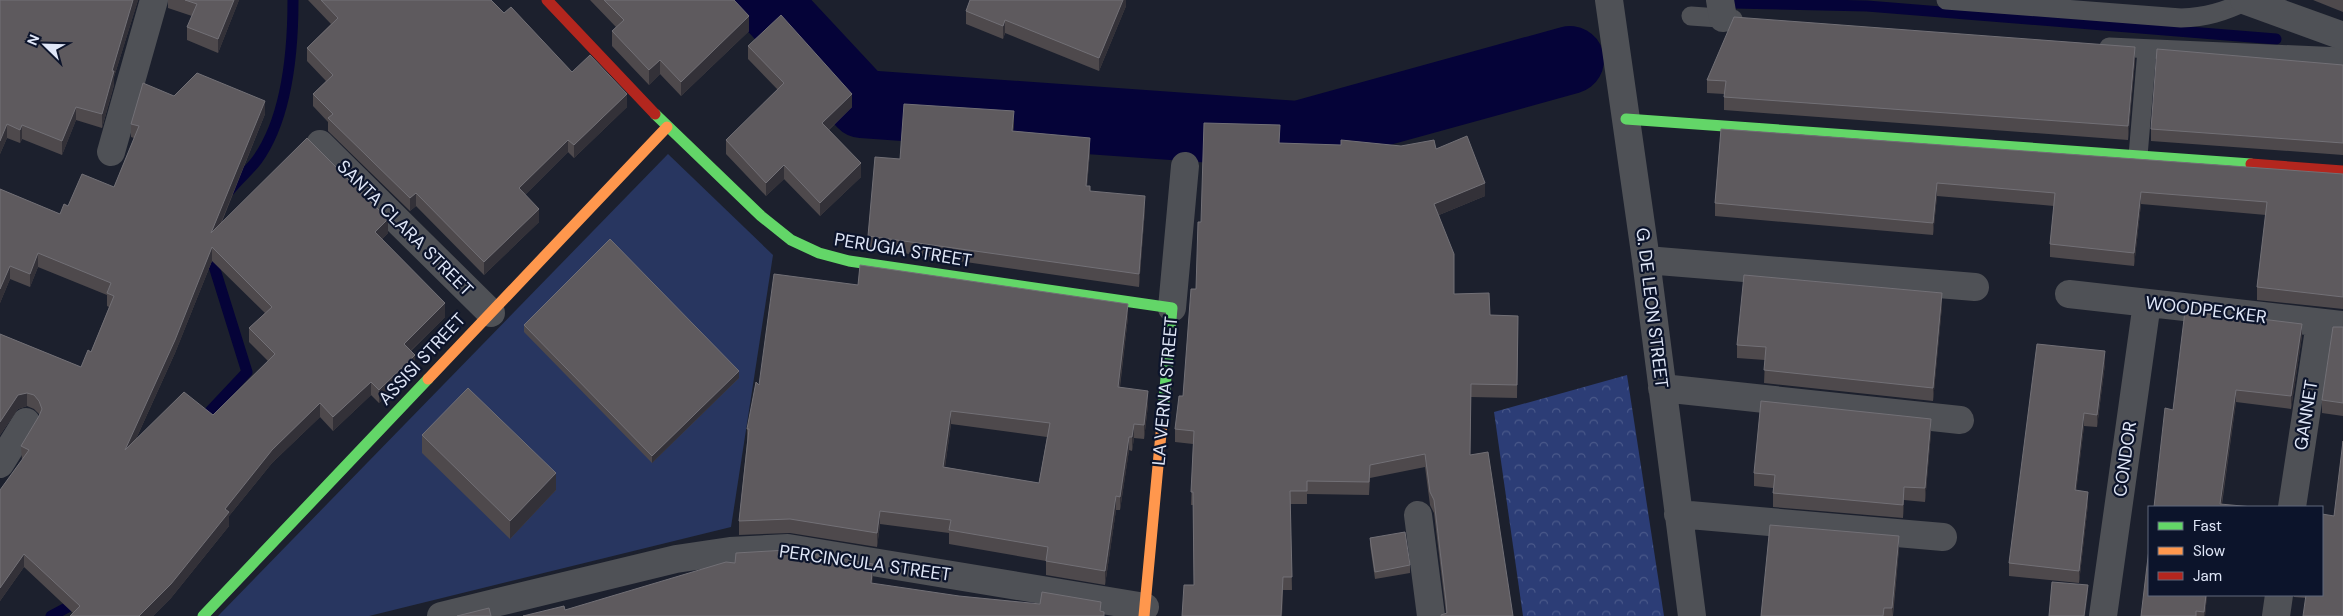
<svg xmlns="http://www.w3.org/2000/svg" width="2343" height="616" viewBox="0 0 2343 616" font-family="'DM Sans',sans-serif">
<defs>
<pattern id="forest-crowns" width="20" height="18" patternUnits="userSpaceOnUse" patternTransform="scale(1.25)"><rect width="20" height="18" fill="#2c3d76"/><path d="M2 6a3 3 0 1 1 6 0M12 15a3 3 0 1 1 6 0" fill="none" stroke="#4a598a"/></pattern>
</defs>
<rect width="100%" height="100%" fill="#1c202d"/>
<!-- forest -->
<path fill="url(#forest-crowns)" d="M 1627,375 L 1664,616 L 1523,616 L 1494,412 Z"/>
<!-- park -->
<path fill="#283660" d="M 668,154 L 773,255 L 731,527 L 369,616 L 218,616 Z"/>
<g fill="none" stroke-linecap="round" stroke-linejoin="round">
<!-- stream -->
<path stroke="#050338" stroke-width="11" d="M 1733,3 L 1867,6 L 2276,39
M 229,191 C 237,180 249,171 257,160 C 288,117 293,51 293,0
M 199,423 L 247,372 L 208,247
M 51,616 L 81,600"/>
<!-- river -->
<path stroke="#050338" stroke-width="68" d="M 765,0 L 862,104 L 1298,135 L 1570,60"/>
<!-- lane -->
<path stroke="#4f5156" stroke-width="19" d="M 1946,0 L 2181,18 C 2206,17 2224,12 2246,1
M 1691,16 L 1733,19
M 2109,47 L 2343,57
M 2138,156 L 2147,50"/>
<!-- street -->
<path stroke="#4f5156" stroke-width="28" d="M 1609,0 L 1646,260 L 1692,616
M 1720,0 L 1723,18
M 2244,0 L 2343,36
M 320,144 L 491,313
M 111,152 L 154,0
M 1646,260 L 1975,287
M 2069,294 L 2343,325
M 1172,308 L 1185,166
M 1662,388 L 1960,420
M 0,464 L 26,422
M 2292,507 L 2320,323
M 1678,514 L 1943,537
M 1418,515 L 1431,616
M 441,616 L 676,559 L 730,551 L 788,548 L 1145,607
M 2103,616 L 2147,303
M 2276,616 L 2279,595"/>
<!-- fast -->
<path stroke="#63d668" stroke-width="11" d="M 655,114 L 761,216 L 791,240 L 819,253 L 849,261 L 1172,308 L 1163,412
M 1626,119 L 2251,164
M 203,616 L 428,379"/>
<!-- slow -->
<path stroke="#ff974d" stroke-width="11" d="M 428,379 L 667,127
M 1144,616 L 1163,412"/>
<!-- jam -->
<path stroke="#b3261e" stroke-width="11" d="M 547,0 L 655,114
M 2251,164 L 2343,171"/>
</g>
<!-- wall -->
<path fill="#4e494c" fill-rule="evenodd" d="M 0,0 L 138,0 L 114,77 L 114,85 L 102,128 L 76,120 L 62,155 L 22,139 L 20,143 L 7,138 L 0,154 Z
M 168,0 L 239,0 L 218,53 L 187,40 L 187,27 L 192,16 L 168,8 Z
M 308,0 L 491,0 L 504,13 L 572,72 L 627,107 L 574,158 L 568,152 L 525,195 L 539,222 L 484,275 L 416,206 L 410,211 L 328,131 L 328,122 L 313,106 L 313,94 L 326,81 L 307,61 L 307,48 L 331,24 Z
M 590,0 L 734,0 L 749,31 L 681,96 L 660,74 L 649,85 L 612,46 L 612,31 L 616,27 Z
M 1126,0 L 1126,6 L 1099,71 L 1005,33 L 1003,39 L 966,24 L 966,11 Z
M 2313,0 L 2343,0 L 2343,12 Z
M 748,46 L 852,107 L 829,130 L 861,177 L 820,216 L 784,179 L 766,196 L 726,154 L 726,140 L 778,90 L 748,59 Z
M 2135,60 L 2128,140 L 1724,110 L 1724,94 L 1707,93 L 1707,80 Z
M 2343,65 L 2343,155 L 2151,141 L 2151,129 Z
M 174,96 L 265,114 L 221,224 L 388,233 L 382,239 L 445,317 L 411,351 L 415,368 L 379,403 L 371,395 L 333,431 L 320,417 L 272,463 L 229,516 L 229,526 L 171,598 L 153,616 L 70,616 L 73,613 L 24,567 L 0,601 L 0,490 L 22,460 L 21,446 L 40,415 L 34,409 L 27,406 L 18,409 L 0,435 L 0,334 L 81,367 L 91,352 L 109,307 L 107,306 L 107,295 L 38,267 L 30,287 L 10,279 L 0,303 L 0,189 L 60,214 L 68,206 L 114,187 L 134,138 L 131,137 L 131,124 ZM 212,261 L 265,313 L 249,328 L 249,342 L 268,361 L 213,415 L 136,439 L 175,353 Z
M 1014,124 L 1013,131 L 1090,151 L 1087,186 L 1090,191 L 1145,209 L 1139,287 L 868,248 L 868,236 L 900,159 Z
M 1721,129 L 2343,174 L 2343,309 L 2257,300 L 2257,287 L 2266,215 L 2141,204 L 2134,266 L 2050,257 L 2050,244 L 2054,206 L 1937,196 L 1933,235 L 1715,216 L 1715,203 Z
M 1279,143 L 1436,149 L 1485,196 L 1439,215 L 1454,294 L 1490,315 L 1518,316 L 1517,398 L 1471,397 L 1470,455 L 1513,616 L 1446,613 L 1434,513 L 1430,505 L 1425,467 L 1370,478 L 1369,495 L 1307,494 L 1307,504 L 1290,504 L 1292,590 L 1283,590 L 1282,616 L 1182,616 L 1194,585 L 1193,505 L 1191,505 L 1193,444 L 1175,442 L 1175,429 L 1183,396 L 1196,289 L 1201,222 Z
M 858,285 L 1128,317 L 1120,387 L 1148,405 L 1144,439 L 1134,438 L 1132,451 L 1129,450 L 1120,510 L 1116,510 L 1105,585 L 1046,575 L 1046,561 L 949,544 L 949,533 L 880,524 L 877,547 L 790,533 L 739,535 L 739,521 L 747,442 L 747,429 ZM 951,424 L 1047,437 L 1039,483 L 945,467 Z
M 1942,306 L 1933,401 L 1764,383 L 1765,360 L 1737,358 L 1737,345 Z
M 524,325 L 739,378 L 652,463 L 524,332 Z
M 2343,327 L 2343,416 L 2322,413 L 2322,400 Z
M 2302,336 L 2291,409 L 2236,402 L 2222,504 L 2154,507 L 2173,410 Z
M 2105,364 L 2097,427 L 2084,426 L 2076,491 L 2088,504 L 2079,583 L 2009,576 L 2009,563 Z
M 1931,433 L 1925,502 L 1904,500 L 1903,518 L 1773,507 L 1773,488 L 1754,486 L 1754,473 Z
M 422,435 L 556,490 L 510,539 L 422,453 Z
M 2334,516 L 2343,616 L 2306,598 L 2294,597 L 2294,595 L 2322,595 Z
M 1370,538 L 1410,565 L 1410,573 L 1375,579 L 1370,545 Z
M 1899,549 L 1893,616 L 1761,616 Z
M 2149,595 L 2207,595 L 2205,616 L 2141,616 Z"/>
<!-- shaded-wall -->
<path fill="#333138" d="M 133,0 L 138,0 L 114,77 L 114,85 L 102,128 L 102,114 L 112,71 Z
M 234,0 L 239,0 L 218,53 L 218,39 Z
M 1123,0 L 1126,0 L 1126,6 L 1099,71 L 1099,58 Z
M 749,16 L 749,31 L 681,96 L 681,82 Z
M 1005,20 L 1005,33 L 1003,39 L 1003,26 Z
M 2135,47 L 2135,60 L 2128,140 L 2128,126 Z
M 660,60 L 660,74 L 649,85 L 649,70 Z
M 627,94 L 627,107 L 574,158 L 574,145 Z
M 852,94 L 852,107 L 822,136 L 822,123 Z
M 265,101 L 265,114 L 211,247 L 211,233 Z
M 76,107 L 76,120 L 62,155 L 62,141 Z
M 1014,111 L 1014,124 L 1012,144 L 1012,131 Z
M 7,124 L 7,138 L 0,154 L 0,141 Z
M 22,125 L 22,139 L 20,143 L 20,130 Z
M 1090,138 L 1090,151 L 1086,199 L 1086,186 Z
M 568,140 L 568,152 L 519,201 L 519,188 Z
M 861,163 L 861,177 L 820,216 L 820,203 Z
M 784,165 L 784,179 L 766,196 L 766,183 Z
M 1485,183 L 1485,196 L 1434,217 L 1434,204 Z
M 1937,183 L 1937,196 L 1933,235 L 1933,223 Z
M 2141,192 L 2141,204 L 2134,266 L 2134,253 Z
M 416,193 L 416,206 L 410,211 L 410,198 Z
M 1145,196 L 1145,209 L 1139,287 L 1139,274 Z
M 539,209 L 539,222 L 484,275 L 484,262 Z
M 388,219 L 388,233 L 375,245 L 375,232 Z
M 212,247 L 212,261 L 175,353 L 125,463 L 125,450 Z
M 38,253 L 38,267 L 30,287 L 30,274 Z
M 10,266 L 10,279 L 0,303 L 0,289 Z
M 1942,293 L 1942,306 L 1933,401 L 1933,388 Z
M 445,303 L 445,317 L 404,357 L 404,344 Z
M 1128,304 L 1128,317 L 1118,400 L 1118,387 Z
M 2302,324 L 2302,336 L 2291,409 L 2291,396 Z
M 2105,351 L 2105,364 L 2097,427 L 2097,415 Z
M 415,355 L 415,368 L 379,403 L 379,390 Z
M 739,371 L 739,378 L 652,463 L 652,456 Z
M 371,382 L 371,395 L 333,431 L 333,417 Z
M 2236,390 L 2236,402 L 2221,507 L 2220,504 Z
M 1148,391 L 1148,405 L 1144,439 L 1144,425 Z
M 27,393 L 27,406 L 18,409 L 0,435 L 0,422 L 18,395 Z
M 320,403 L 320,417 L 272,463 L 229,516 L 229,526 L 171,598 L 153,616 L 139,616 L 272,450 Z
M 951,411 L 951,424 L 943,480 L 943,467 Z
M 2084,413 L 2084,426 L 2075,503 L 2075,490 Z
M 1931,419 L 1931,433 L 1925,502 L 1925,488 Z
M 1134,424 L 1134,438 L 1132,451 L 1132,437 Z
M 1129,437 L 1129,450 L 1120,510 L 1120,497 Z
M 556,473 L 556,490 L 510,539 L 510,521 Z
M 1904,487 L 1904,500 L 1903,518 L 1903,505 Z
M 2088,492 L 2088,504 L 2079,583 L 2079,571 Z
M 1116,496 L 1116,510 L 1105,585 L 1105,571 Z
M 880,511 L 880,524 L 877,547 L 877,533 Z
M 1899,536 L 1899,549 L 1892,616 L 1892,608 Z
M 24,554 L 24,567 L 0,601 L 0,588 Z
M 873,564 L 873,578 L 871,597 L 871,583 Z
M 1283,577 L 1283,590 L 1282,616 L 1281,616 Z
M 2088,585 L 2088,593 L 2085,616 L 2084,616 Z
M 2206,595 L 2207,595 L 2205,616 L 2204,616 Z"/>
<!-- building -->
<path fill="#5e5a5e" stroke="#727076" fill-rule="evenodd" d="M 0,0 L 133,0 L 112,71 L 114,71 L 102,114 L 76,107 L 62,141 L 22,125 L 20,130 L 7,124 L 0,141 Z
M 185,0 L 234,0 L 218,39 L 187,27 L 197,4 Z
M 321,0 L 491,0 L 504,13 L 511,7 L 572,72 L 590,55 L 627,94 L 574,145 L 568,140 L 519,188 L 539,209 L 484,262 L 416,193 L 410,198 L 328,118 L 333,114 L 313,94 L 333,75 L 307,48 L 338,18 Z
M 604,0 L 734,0 L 749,16 L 681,82 L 660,60 L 649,70 L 612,31 L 624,20 Z
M 970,0 L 1123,0 L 1099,58 L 1005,20 L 1003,26 L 966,11 Z
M 781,15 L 852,94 L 822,123 L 861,163 L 820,203 L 784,165 L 766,183 L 726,140 L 784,83 L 748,46 Z
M 1734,17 L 2135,47 L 2128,126 L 1724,97 L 1726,81 L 1707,80 Z
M 2157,49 L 2343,65 L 2343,143 L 2151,129 Z
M 197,73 L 265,101 L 211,233 L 307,138 L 388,219 L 375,232 L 445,303 L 404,344 L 415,355 L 379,390 L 371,382 L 333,417 L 320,403 L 272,450 L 225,509 L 229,512 L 171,584 L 139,616 L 70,616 L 80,606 L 24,554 L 0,588 L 0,490 L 29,450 L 21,446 L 39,416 L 42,409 L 39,401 L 34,395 L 27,393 L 18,395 L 0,422 L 0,334 L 81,367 L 88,350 L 91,352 L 114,296 L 107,293 L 111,283 L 38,253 L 30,274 L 10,266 L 0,289 L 0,189 L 60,214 L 64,204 L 68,206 L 82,174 L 114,187 L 139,126 L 131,124 L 143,83 L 174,96 ZM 212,247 L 272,307 L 249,328 L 275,354 L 213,415 L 184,392 L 125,450 L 175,340 Z
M 904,104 L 1014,111 L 1012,131 L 1090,138 L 1086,186 L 1090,186 L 1090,191 L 1145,196 L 1139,274 L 868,236 L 875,157 L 900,159 Z
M 1204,123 L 1280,125 L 1279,143 L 1341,145 L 1341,140 L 1401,146 L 1434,140 L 1436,149 L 1467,136 L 1485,183 L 1434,204 L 1454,254 L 1454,294 L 1489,293 L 1490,315 L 1518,316 L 1517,385 L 1471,384 L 1470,455 L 1488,452 L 1513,616 L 1441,616 L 1441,615 L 1447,613 L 1446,601 L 1434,500 L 1430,492 L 1425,454 L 1370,465 L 1369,482 L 1307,481 L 1307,491 L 1290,491 L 1292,577 L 1283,577 L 1281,616 L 1182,616 L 1184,585 L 1194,585 L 1193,492 L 1191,492 L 1194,431 L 1175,429 L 1179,396 L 1183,396 L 1191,289 L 1196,289 L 1198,222 L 1201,222 Z
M 1721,129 L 2343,174 L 2343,297 L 2257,287 L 2267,202 L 2141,192 L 2134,253 L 2050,244 L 2055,193 L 1937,183 L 1933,223 L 1715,203 Z
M 610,239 L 739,371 L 652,456 L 524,325 Z
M 860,265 L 1128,304 L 1118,387 L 1148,391 L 1144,425 L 1134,424 L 1132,437 L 1129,437 L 1120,497 L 1116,496 L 1105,571 L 1046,561 L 1048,547 L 949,530 L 951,520 L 880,511 L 877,533 L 790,519 L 739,521 L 749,429 L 747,429 L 756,382 L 759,385 L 774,274 L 858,285 ZM 951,411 L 1050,423 L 1039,483 L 943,467 Z
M 1744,275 L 1942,293 L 1933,388 L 1764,370 L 1766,347 L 1737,345 Z
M 2185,311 L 2252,320 L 2253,318 L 2302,324 L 2291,396 L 2236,390 L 2220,504 L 2253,507 L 2154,507 L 2165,408 L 2173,410 Z
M 2333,327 L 2343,327 L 2343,403 L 2322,400 Z
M 2037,344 L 2105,351 L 2097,415 L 2084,413 L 2075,490 L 2088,492 L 2079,571 L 2009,563 Z
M 468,388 L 556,473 L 510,521 L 422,435 Z
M 1761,401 L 1931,419 L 1925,488 L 1904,487 L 1903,505 L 1773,493 L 1775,475 L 1754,473 Z
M 2343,441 L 2343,616 L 2303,616 L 2306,595 L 2322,595 L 2322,514 L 2334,516 Z
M 1770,525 L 1899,536 L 1892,608 L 1884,608 L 1883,616 L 1761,616 Z
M 1405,532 L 1410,565 L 1375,572 L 1370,538 Z
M 2149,549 L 2149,595 L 2206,595 L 2204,612 L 2196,611 L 2196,616 L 2141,616 Z
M 787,550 L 873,564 L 871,583 L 959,596 L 1040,604 L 1042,592 L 1101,602 L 1100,611 L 1104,612 L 1104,616 L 523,616 L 564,606 L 565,610 L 726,562 L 735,563 L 736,553 Z
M 2052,582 L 2088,585 L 2084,616 L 2049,616 Z
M 489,608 L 491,616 L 457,616 Z"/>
<g text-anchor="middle" stroke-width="4.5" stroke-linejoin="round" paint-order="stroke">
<!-- street labels -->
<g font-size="18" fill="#e0e7f8" stroke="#0c142b">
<text transform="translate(405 228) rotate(45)" y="6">SANTA CLARA STREET</text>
<text transform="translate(903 250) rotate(9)" y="6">PERUGIA STREET</text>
<text transform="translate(1652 308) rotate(83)" y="6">G. DE LEON STREET</text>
<text transform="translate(2206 310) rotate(7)" y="6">WOODPECKER</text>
<text transform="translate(422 359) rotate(-47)" y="6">ASSISI STREET</text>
<text transform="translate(1165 391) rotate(-85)" y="6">LA VERNA STREET</text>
<text transform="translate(2306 415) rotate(-81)" y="6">GANNET</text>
<text transform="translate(2125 459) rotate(-82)" y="6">CONDOR</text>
<text transform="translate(865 563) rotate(8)" y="6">PERCINCULA STREET</text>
</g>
</g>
<!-- legend -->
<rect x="2148" y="506" width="175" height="90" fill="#0c142b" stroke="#61687d"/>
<rect x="2158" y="522" width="25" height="8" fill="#63d668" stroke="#61687d"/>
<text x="2193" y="531" font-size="15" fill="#e0e7f8">Fast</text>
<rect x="2158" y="547" width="25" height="8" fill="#ff974d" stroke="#61687d"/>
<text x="2193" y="556" font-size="15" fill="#e0e7f8">Slow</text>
<rect x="2158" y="572" width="25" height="8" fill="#b3261e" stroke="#61687d"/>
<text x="2193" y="581" font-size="15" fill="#e0e7f8">Jam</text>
<!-- north arrow -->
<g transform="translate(45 45) rotate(293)" stroke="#0c142b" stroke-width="4" paint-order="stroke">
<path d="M0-4L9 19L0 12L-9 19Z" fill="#e0e7f8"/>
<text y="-8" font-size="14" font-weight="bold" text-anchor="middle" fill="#e0e7f8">N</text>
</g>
</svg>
